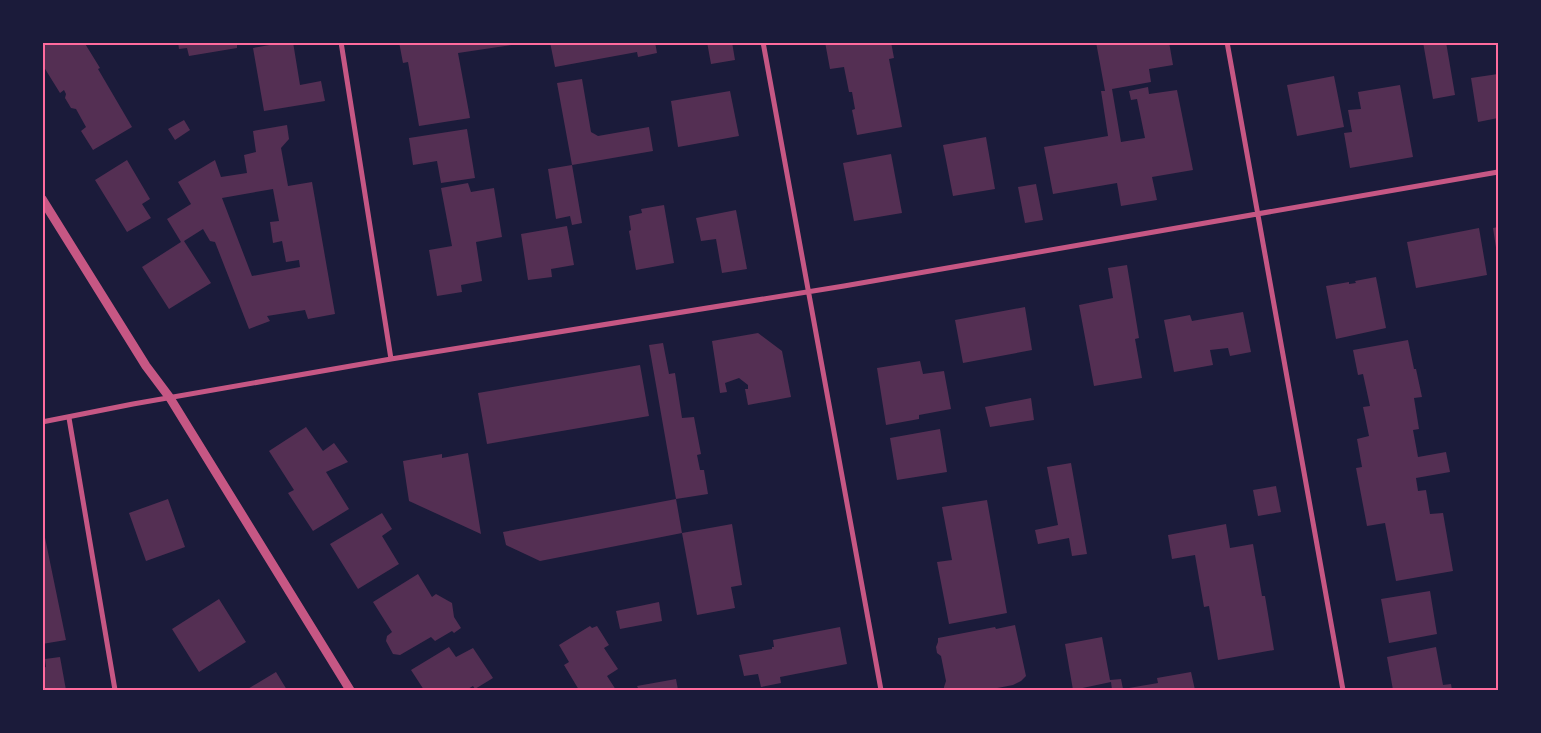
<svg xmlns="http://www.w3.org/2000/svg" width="1541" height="733" viewBox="0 0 1541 733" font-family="Rubik,sans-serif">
<rect width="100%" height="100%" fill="#1b1b3a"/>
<!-- building -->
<path fill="#542f53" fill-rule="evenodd" d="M 42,42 L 84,42 L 100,68 L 98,69 L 132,127 L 93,150 L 81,131 L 86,127 L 76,109 L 71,108 L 65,98 L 66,94 L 64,90 L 60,93 L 42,64 Z
M 178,42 L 237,42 L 237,48 L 189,56 L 187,48 L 179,49 Z
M 287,42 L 293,42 L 300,85 L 321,81 L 325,101 L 264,111 L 253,48 Z
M 399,42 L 518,42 L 518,44 L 458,53 L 470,118 L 419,126 L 408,62 L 403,63 Z
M 550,42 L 655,42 L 657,53 L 638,57 L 637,52 L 555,67 Z
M 707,42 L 732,42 L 735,60 L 711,64 Z
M 825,42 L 891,42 L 894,58 L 889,59 L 902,127 L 857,135 L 852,110 L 855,109 L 852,92 L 849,92 L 844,67 L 830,69 Z
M 1096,42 L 1169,42 L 1173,65 L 1149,69 L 1151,82 L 1112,89 L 1121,142 L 1145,138 L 1137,99 L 1131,100 L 1129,91 L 1148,87 L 1149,94 L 1177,90 L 1193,170 L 1152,177 L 1157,200 L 1121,206 L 1117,183 L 1053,194 L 1044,147 L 1108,136 L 1101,91 L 1105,91 Z
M 1423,42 L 1446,42 L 1455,95 L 1433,99 Z
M 1498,74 L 1498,118 L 1478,122 L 1471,78 Z
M 1334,76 L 1344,127 L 1297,136 L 1287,85 Z
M 582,79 L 591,132 L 598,136 L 649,127 L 653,151 L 572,165 L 582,223 L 572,225 L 570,216 L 556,219 L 548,169 L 572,165 L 557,83 Z
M 1400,85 L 1413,157 L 1350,168 L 1344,133 L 1352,132 L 1348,110 L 1361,109 L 1358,92 Z
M 730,91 L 739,136 L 678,147 L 671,101 Z
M 184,120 L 190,130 L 175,140 L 168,129 Z
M 287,125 L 289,139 L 281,148 L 288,186 L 312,182 L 335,314 L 308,319 L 305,310 L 267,316 L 270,321 L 249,329 L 215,242 L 210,241 L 203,229 L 184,241 L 211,283 L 169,309 L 142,267 L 181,242 L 167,219 L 191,204 L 178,182 L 215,160 L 221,177 L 247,173 L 244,155 L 256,152 L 253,131 ZM 273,189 L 279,221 L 270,222 L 273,243 L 282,241 L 286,262 L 299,260 L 300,267 L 252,276 L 222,198 Z
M 467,129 L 475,178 L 441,183 L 437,161 L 413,165 L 409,138 Z
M 986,137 L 995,189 L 953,196 L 943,145 Z
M 891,154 L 902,213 L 854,221 L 843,163 Z
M 127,160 L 150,199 L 142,204 L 151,218 L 127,232 L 95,180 Z
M 468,183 L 471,192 L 494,188 L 502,237 L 476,242 L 482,281 L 461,285 L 462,292 L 437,296 L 429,250 L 452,246 L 441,188 Z
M 1036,184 L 1043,220 L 1025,223 L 1018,187 Z
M 664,205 L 674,263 L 636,270 L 629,231 L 631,230 L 629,216 L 642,213 L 641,209 Z
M 736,210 L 747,269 L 722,273 L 716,239 L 701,241 L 696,218 Z
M 567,226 L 574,265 L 551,269 L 552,277 L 528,280 L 521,234 Z
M 1498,227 L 1498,254 L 1497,254 L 1493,228 Z
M 1479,228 L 1487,275 L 1416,288 L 1407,242 Z
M 1127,265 L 1139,338 L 1135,339 L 1142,378 L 1094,386 L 1079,305 L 1113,298 L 1108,268 Z
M 1376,277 L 1386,328 L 1336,339 L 1326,286 L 1349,282 L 1349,284 L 1356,283 L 1355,281 Z
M 1025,307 L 1032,350 L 963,363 L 955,320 Z
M 1243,312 L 1251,352 L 1230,356 L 1228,348 L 1210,350 L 1213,365 L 1174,372 L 1164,320 L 1190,315 L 1192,321 Z
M 758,333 L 782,351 L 791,397 L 748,405 L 745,389 L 748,389 L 748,385 L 739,378 L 725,383 L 727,392 L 720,393 L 712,341 Z
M 1408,340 L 1414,369 L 1416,369 L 1422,397 L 1414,398 L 1419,429 L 1413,430 L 1418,457 L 1446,452 L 1450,472 L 1416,478 L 1418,491 L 1426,490 L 1430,514 L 1443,513 L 1453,571 L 1396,581 L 1385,523 L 1367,526 L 1356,468 L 1362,467 L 1357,439 L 1369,436 L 1363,407 L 1370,406 L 1363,374 L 1358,375 L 1353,350 Z
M 663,343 L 669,374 L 675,373 L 682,418 L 694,417 L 701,454 L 697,455 L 700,470 L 704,470 L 708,494 L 676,499 L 649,345 Z
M 920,361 L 923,374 L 944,371 L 951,409 L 919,415 L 919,419 L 886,425 L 877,368 Z
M 640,365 L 649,416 L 487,444 L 478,393 Z
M 1031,398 L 1034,420 L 990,427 L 985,407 Z
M 306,427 L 323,451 L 334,443 L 348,462 L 326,472 L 349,509 L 313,531 L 288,493 L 294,490 L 269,451 Z
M 940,429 L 947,472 L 897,480 L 890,438 Z
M 468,453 L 481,534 L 409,501 L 403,461 L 442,454 L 442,458 Z
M 1071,463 L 1087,554 L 1072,556 L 1069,538 L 1038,544 L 1035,530 L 1058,525 L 1047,467 Z
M 1276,486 L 1281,512 L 1258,516 L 1253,490 Z
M 168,499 L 185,547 L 146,561 L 129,513 Z
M 676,499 L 682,533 L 540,561 L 506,545 L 503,532 Z
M 987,500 L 1007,613 L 949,624 L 937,562 L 952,560 L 942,507 Z
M 382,513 L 392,529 L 382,536 L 399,564 L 358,589 L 330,544 Z
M 42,523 L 66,640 L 42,644 Z
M 732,524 L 742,585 L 731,587 L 735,608 L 697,615 L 682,533 Z
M 1226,524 L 1230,548 L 1253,544 L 1262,596 L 1265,596 L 1274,650 L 1218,660 L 1209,606 L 1204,607 L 1195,555 L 1172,559 L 1168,535 Z
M 418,574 L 432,597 L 436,594 L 452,603 L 454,617 L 461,628 L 454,633 L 452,631 L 435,641 L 431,637 L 400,655 L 393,654 L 386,641 L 387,636 L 392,632 L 373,602 Z
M 1430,591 L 1437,634 L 1389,643 L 1381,599 Z
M 219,599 L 246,642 L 199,672 L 172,629 Z
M 659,602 L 662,621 L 620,629 L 616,611 Z
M 1015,625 L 1026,676 L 1021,681 L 1013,685 L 987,690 L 944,690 L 944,687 L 946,681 L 941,656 L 937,653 L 936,647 L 938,642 L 938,638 L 995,627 L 996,629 Z
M 590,626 L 592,628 L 597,626 L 609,645 L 604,648 L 618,669 L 607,676 L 616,690 L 579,690 L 564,665 L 569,662 L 559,645 Z
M 840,627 L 847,664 L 780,677 L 781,683 L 761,687 L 758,674 L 744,676 L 739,655 L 772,649 L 772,647 L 774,647 L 773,640 Z
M 1102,637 L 1110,680 L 1121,679 L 1123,689 L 1158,683 L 1157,678 L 1191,672 L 1195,690 L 1112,690 L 1111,682 L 1073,690 L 1065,644 Z
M 449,647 L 456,657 L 473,648 L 493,678 L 475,689 L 473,686 L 466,690 L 424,690 L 411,670 Z
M 1436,647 L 1443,685 L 1451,684 L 1452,690 L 1393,690 L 1387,657 Z
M 60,657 L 66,690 L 42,690 L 42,668 L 46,667 L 45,659 Z
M 276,672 L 287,690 L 246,690 Z
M 676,679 L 678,690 L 639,690 L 637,686 Z"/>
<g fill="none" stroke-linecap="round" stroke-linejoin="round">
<!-- minor -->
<path stroke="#c65784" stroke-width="5" d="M 341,42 L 391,359
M 763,42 L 881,690
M 1227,42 L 1343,690
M 69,418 L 115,690
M 42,422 L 133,404 L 391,359 L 844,286 L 1498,172"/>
<!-- tertiary -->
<path stroke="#c65784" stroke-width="9" d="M 42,199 L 146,366 L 170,398 L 350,690"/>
</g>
<!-- border -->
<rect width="1541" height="733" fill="none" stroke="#1b1b3a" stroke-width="88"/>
<rect x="44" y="44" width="1453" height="645" fill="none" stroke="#ff6b9d" stroke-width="2"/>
</svg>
